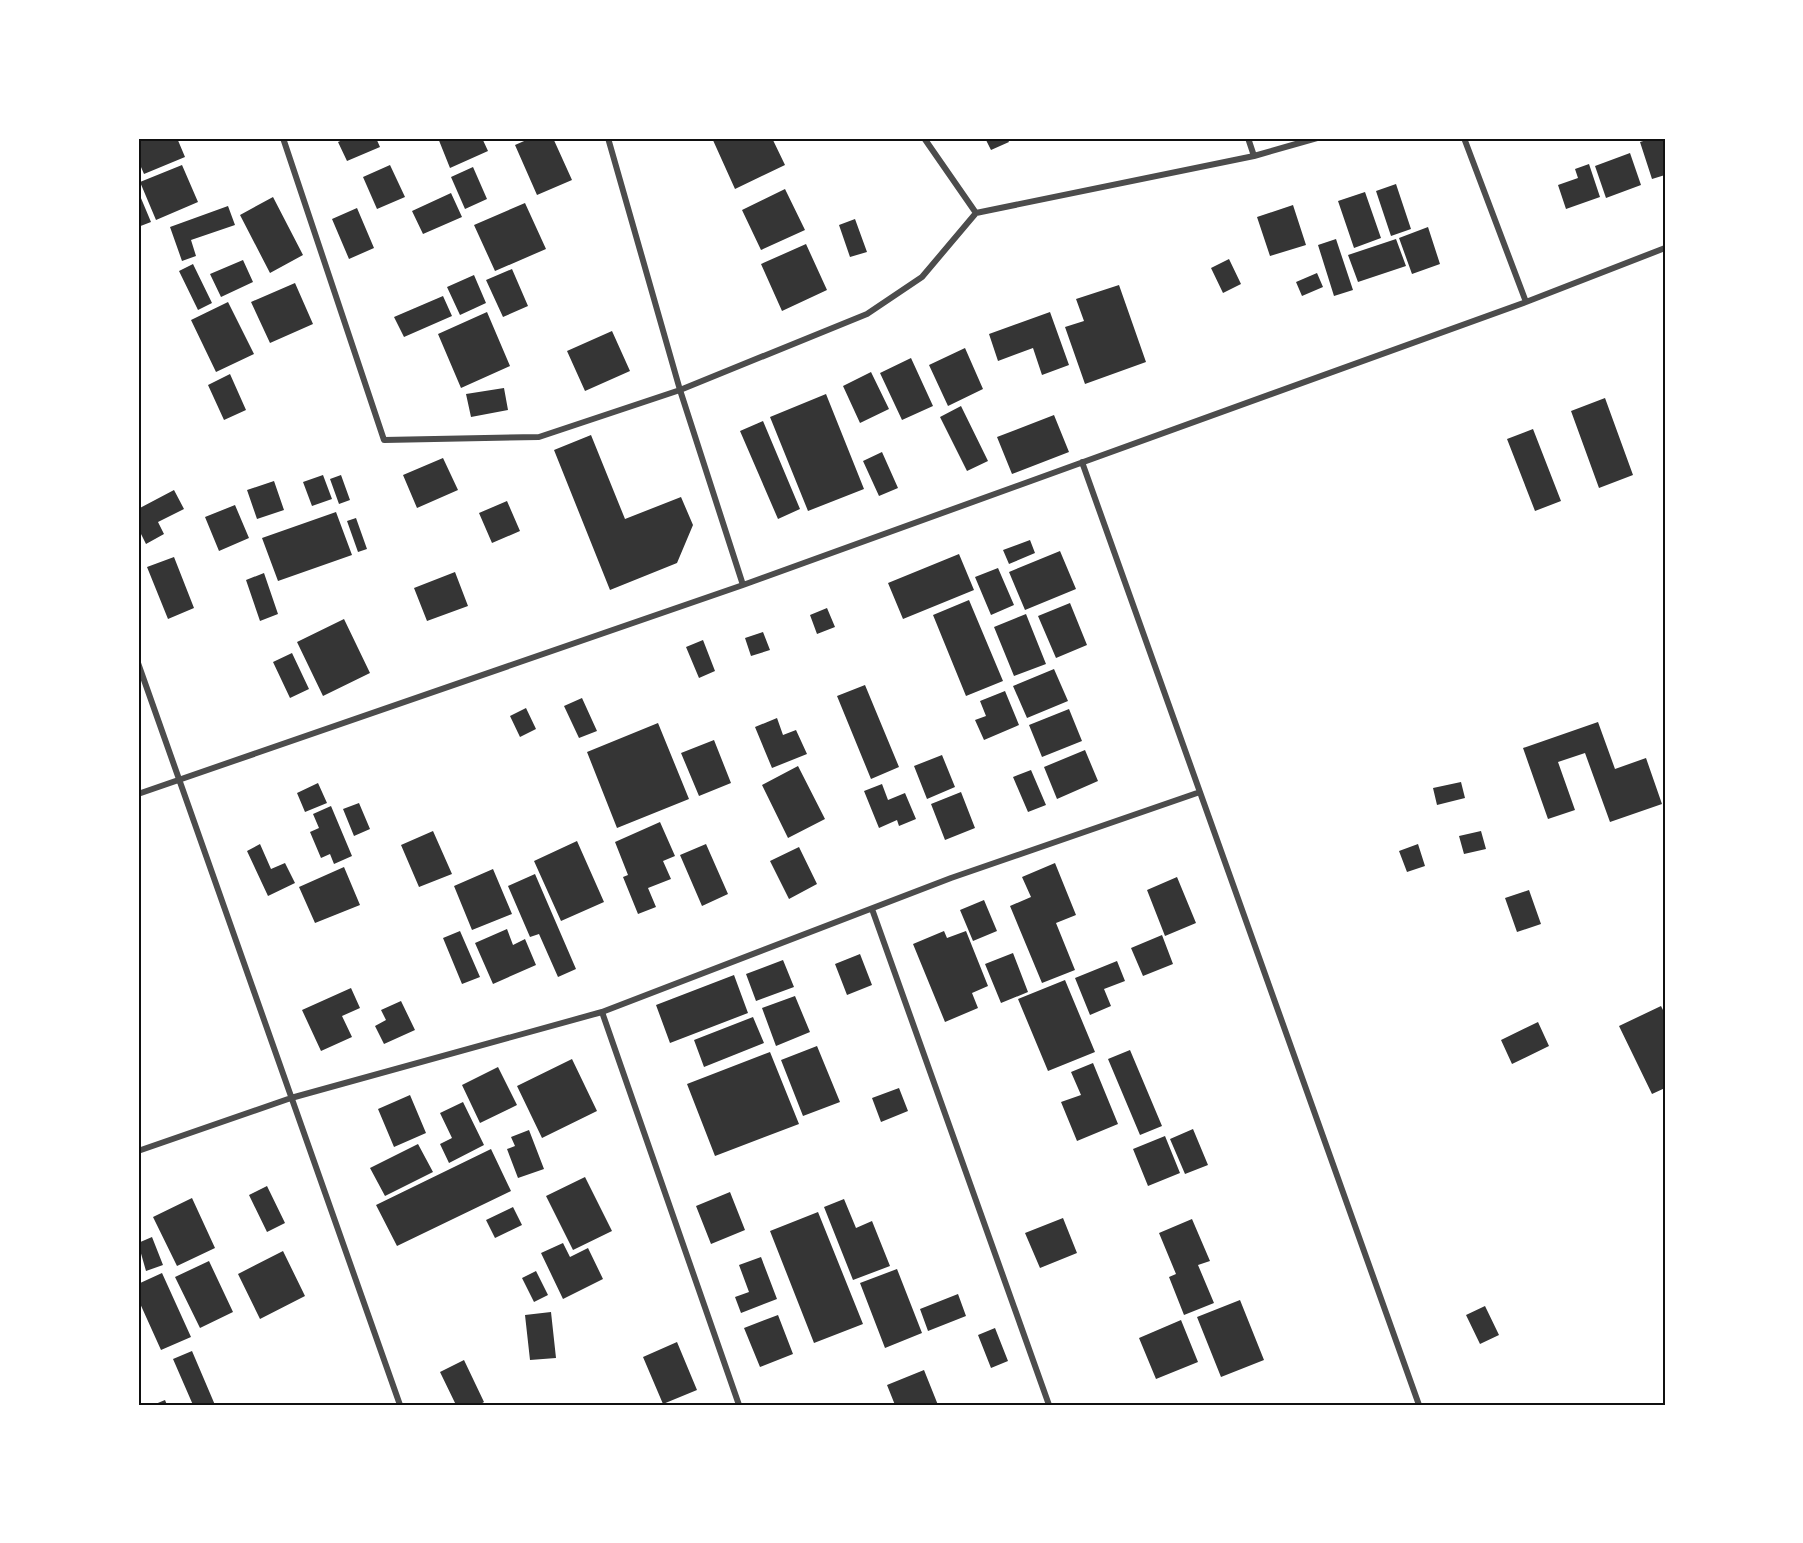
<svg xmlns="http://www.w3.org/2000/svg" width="1803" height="1543" viewBox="0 0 1803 1543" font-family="Commissioner,sans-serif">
<rect width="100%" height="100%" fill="#fff"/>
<!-- building -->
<path fill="#353535" d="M 138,138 L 177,138 L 185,157 L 144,174 L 138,160 Z
M 347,138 L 376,138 L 380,147 L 347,161 L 338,142 Z
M 438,138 L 482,138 L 488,151 L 450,168 Z
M 531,138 L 553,138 L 572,180 L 537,195 L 515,145 Z
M 712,138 L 772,138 L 785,165 L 735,189 Z
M 985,138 L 1007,138 L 1009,142 L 991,150 Z
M 1653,138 L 1665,138 L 1665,175 L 1652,179 L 1640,142 Z
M 1630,153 L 1641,185 L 1606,198 L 1595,166 Z
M 1589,164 L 1600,197 L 1566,209 L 1558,185 L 1578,178 L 1575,169 Z
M 182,165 L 198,202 L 156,220 L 140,182 Z
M 390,165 L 405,197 L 377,209 L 363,177 Z
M 473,167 L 487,199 L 465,209 L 451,177 Z
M 1396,184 L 1411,229 L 1391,236 L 1376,191 Z
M 785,189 L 805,230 L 761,250 L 742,210 Z
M 138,191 L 151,222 L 138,227 Z
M 1365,192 L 1381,238 L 1354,248 L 1338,201 Z
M 451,193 L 462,217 L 423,234 L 412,211 Z
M 273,197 L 303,255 L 270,273 L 240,215 Z
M 525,203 L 546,249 L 495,271 L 474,225 Z
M 1293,205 L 1306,245 L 1270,256 L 1257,217 Z
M 228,206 L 235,225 L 191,240 L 196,256 L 182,261 L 170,227 Z
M 357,208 L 374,248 L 349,259 L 332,219 Z
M 855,219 L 867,252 L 850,257 L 839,225 Z
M 1428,227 L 1440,264 L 1412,274 L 1399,238 Z
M 1336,239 L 1353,290 L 1334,296 L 1318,245 Z
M 1396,239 L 1406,266 L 1358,282 L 1348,255 Z
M 806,244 L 827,290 L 782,311 L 761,264 Z
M 1229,259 L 1241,284 L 1223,293 L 1211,268 Z
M 243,260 L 253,282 L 221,297 L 210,274 Z
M 193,264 L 212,303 L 198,310 L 179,271 Z
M 512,269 L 528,306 L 503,317 L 486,280 Z
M 1317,273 L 1323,287 L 1302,296 L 1296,282 Z
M 474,275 L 486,303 L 460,315 L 447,287 Z
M 295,283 L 313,324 L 270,343 L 251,302 Z
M 1119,285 L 1146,362 L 1085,384 L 1065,327 L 1084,321 L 1076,299 Z
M 443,296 L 452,316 L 404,337 L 394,317 Z
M 228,302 L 254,354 L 216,372 L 191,320 Z
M 487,312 L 510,366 L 461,388 L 438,334 Z
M 1050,312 L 1069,365 L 1042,375 L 1033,348 L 998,361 L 989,334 Z
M 612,331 L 630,371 L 585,391 L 567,351 Z
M 965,348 L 983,389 L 948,406 L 929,365 Z
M 911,358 L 933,406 L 902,420 L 880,373 Z
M 871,372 L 889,409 L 860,423 L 843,386 Z
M 230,374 L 246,410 L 224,420 L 208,385 Z
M 504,388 L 508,410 L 471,417 L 466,394 Z
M 826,394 L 864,489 L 808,511 L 770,417 Z
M 1605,398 L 1633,475 L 1599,488 L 1571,411 Z
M 961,406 L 988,461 L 967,471 L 940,417 Z
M 1054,415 L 1069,452 L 1012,474 L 997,437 Z
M 763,421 L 800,509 L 778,519 L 740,431 Z
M 1533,429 L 1561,501 L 1535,511 L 1507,439 Z
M 591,435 L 625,519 L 681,497 L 693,525 L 677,563 L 610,590 L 554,450 Z
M 882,452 L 898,488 L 879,496 L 863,461 Z
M 443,458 L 458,490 L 417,508 L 403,475 Z
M 323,475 L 332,499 L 312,506 L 303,482 Z
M 341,475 L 350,500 L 339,504 L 330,479 Z
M 274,481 L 284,510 L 257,519 L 247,490 Z
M 174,490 L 184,509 L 158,522 L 164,534 L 146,544 L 138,528 L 138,509 Z
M 507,501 L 520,531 L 492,543 L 479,513 Z
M 235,505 L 249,538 L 219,551 L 205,517 Z
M 336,512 L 352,555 L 278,581 L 262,538 Z
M 356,518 L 367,549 L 358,552 L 347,521 Z
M 1030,540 L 1035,553 L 1009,564 L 1003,550 Z
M 1060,551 L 1076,589 L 1025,610 L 1009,572 Z
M 959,554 L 974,590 L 903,619 L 888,583 Z
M 174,557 L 194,608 L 168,619 L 147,567 Z
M 998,568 L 1014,605 L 991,615 L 975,577 Z
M 455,572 L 468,606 L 427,621 L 414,588 Z
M 264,573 L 278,614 L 260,621 L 246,580 Z
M 969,600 L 1003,681 L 966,696 L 933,615 Z
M 1070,603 L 1087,645 L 1056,658 L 1038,616 Z
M 827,608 L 835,627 L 817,634 L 810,615 Z
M 1026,614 L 1046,664 L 1014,676 L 994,627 Z
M 344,619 L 370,673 L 323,696 L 297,642 Z
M 763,632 L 770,650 L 751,656 L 745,638 Z
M 703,640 L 715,671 L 699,678 L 686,647 Z
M 292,653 L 309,689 L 290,698 L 273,662 Z
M 1054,669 L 1068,701 L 1027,718 L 1013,686 Z
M 865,685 L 899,767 L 871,779 L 837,696 Z
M 1005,691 L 1019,725 L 984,740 L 975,720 L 986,716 L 980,701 Z
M 582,698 L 597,731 L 579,738 L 564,706 Z
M 526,708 L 536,729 L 520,737 L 510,716 Z
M 1069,709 L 1082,741 L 1042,757 L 1029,725 Z
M 777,718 L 783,735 L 796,730 L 807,754 L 772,768 L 755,727 Z
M 1598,722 L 1615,769 L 1646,758 L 1662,804 L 1610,822 L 1585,753 L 1558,762 L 1575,810 L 1548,819 L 1523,748 Z
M 658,723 L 689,799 L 617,828 L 587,752 Z
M 714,740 L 731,783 L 699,796 L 681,753 Z
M 1085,750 L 1098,781 L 1057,799 L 1044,767 Z
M 942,755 L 955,787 L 927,799 L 914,766 Z
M 798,766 L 825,819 L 788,838 L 762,785 Z
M 1031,770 L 1046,805 L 1028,812 L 1013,777 Z
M 1461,782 L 1465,798 L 1437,805 L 1433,788 Z
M 318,783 L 327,803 L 305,812 L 297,793 Z
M 882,784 L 888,800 L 905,793 L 916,819 L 899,826 L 897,820 L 879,828 L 864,791 Z
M 961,792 L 975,828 L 945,840 L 931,804 Z
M 359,803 L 370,829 L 354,836 L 343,809 Z
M 331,806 L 352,856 L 334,864 L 330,854 L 321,858 L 310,832 L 319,828 L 313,814 Z
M 660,822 L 675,856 L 663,861 L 671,879 L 648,888 L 656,907 L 638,914 L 623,877 L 628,875 L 615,842 Z
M 433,831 L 452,874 L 419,887 L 401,845 Z
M 1481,831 L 1486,849 L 1464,854 L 1459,836 Z
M 577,841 L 604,902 L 561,921 L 534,861 Z
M 260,844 L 271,869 L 285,863 L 295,883 L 268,896 L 247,851 Z
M 706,844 L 728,894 L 702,906 L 680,855 Z
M 1418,844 L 1425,866 L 1407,872 L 1399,851 Z
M 799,847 L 817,884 L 789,899 L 770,861 Z
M 1055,863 L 1076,915 L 1056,923 L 1075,970 L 1042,983 L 1010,906 L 1031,897 L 1022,877 Z
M 344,867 L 360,905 L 315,923 L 299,887 Z
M 493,869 L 512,914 L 472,930 L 454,886 Z
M 535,874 L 576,969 L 558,977 L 539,934 L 530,937 L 508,886 Z
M 1177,877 L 1196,923 L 1165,936 L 1147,890 Z
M 1529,890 L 1541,924 L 1517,932 L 1505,898 Z
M 984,900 L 997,931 L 973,941 L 960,910 Z
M 507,929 L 513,945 L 525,939 L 536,965 L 493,984 L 475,943 Z
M 460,931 L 480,977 L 462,984 L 443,938 Z
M 944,931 L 947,938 L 966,931 L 988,986 L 972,993 L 978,1008 L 945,1022 L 913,944 Z
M 1162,935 L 1173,964 L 1143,976 L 1131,948 Z
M 1013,953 L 1028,992 L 1001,1003 L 985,964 Z
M 860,954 L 872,985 L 847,995 L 835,964 Z
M 783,960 L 794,987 L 756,1001 L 746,974 Z
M 1117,961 L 1125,981 L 1104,989 L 1111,1006 L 1090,1015 L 1075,978 Z
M 734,975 L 748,1013 L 670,1043 L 656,1005 Z
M 1065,980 L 1095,1052 L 1048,1071 L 1018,999 Z
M 351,988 L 360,1008 L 342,1016 L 352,1037 L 321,1051 L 302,1010 Z
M 795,996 L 810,1032 L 776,1046 L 762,1008 Z
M 401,1001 L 415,1030 L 384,1044 L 375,1026 L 386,1020 L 381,1010 Z
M 1661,1006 L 1665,1014 L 1665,1088 L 1652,1094 L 1619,1026 Z
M 753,1017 L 764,1043 L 704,1067 L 694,1040 Z
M 1538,1022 L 1549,1046 L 1512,1064 L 1501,1040 Z
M 817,1046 L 840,1102 L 803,1116 L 781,1060 Z
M 1130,1050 L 1162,1126 L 1140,1135 L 1108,1059 Z
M 770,1052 L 799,1124 L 715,1156 L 687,1084 Z
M 572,1059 L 597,1111 L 542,1138 L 517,1086 Z
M 1093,1063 L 1118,1124 L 1077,1141 L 1061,1102 L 1081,1095 L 1071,1072 Z
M 498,1067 L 517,1105 L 480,1123 L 462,1085 Z
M 899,1088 L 908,1111 L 881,1122 L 872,1098 Z
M 410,1095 L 426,1133 L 394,1147 L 378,1109 Z
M 463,1102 L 484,1145 L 449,1163 L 440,1144 L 452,1138 L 440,1113 Z
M 1193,1129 L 1208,1165 L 1185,1174 L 1170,1139 Z
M 529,1130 L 544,1169 L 518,1178 L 507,1149 L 515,1146 L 511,1137 Z
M 1165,1136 L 1180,1173 L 1148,1186 L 1133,1149 Z
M 418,1144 L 433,1172 L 385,1196 L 370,1168 Z
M 491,1149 L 511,1191 L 397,1246 L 376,1205 Z
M 585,1177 L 612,1231 L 573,1250 L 546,1196 Z
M 267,1186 L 285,1223 L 267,1232 L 249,1195 Z
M 730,1192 L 745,1230 L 711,1244 L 696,1206 Z
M 192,1198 L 215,1248 L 177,1266 L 153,1217 Z
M 844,1199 L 856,1228 L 872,1221 L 890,1266 L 853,1280 L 824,1207 Z
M 513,1207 L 522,1225 L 495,1238 L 486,1220 Z
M 818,1212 L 863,1324 L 814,1343 L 770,1231 Z
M 1063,1218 L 1077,1253 L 1040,1268 L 1025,1233 Z
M 1192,1219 L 1210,1261 L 1198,1265 L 1214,1303 L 1184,1315 L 1169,1277 L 1176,1274 L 1159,1233 Z
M 152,1237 L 163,1265 L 146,1271 L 138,1243 Z
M 563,1243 L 570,1257 L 588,1248 L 603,1279 L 563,1299 L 541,1253 Z
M 283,1251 L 305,1296 L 260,1319 L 238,1274 Z
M 761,1257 L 777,1299 L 741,1313 L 735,1297 L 749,1292 L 739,1265 Z
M 209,1261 L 233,1312 L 200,1328 L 175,1277 Z
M 897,1269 L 922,1333 L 885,1348 L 860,1283 Z
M 536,1271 L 548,1295 L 534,1302 L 522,1278 Z
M 162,1273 L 191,1337 L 161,1350 L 138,1299 L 138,1284 Z
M 958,1294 L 966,1316 L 928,1331 L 920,1309 Z
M 1240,1300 L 1264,1360 L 1221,1377 L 1197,1317 Z
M 1485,1306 L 1499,1335 L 1480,1344 L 1466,1315 Z
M 551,1312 L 556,1358 L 530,1360 L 525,1315 Z
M 778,1315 L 793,1354 L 760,1367 L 744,1328 Z
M 1181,1320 L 1198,1362 L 1156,1379 L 1139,1338 Z
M 995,1328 L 1008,1361 L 991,1368 L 978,1335 Z
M 677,1342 L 697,1390 L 663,1404 L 643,1357 Z
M 192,1351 L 215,1405 L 193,1405 L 173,1359 Z
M 464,1360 L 484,1402 L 479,1405 L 456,1405 L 440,1372 Z
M 924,1370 L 938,1405 L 895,1405 L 887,1385 Z
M 165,1400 L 167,1405 L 153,1405 Z"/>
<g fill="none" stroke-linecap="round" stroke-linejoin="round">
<!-- minor -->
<path stroke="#4c4c4c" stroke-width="6" d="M 283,138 L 384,440 L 539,437 L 680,390 L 867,314 L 922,277 L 976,213 L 1254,156 L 1317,138
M 608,138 L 680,390 L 743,585
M 924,138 L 976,213
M 1248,138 L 1254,156
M 1464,138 L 1526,302
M 1082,462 L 1419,1405
M 138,663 L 400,1405
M 138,794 L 743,585 L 1526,302 L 1665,248
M 872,909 L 1049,1405
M 602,1012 L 739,1405
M 138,1151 L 291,1098 L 602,1012 L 951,878 L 1200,792"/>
</g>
<!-- border -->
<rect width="1803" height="1543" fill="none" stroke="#ffffff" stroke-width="279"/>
<rect x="140" y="140" width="1524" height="1264" fill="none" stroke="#111" stroke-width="2"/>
</svg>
